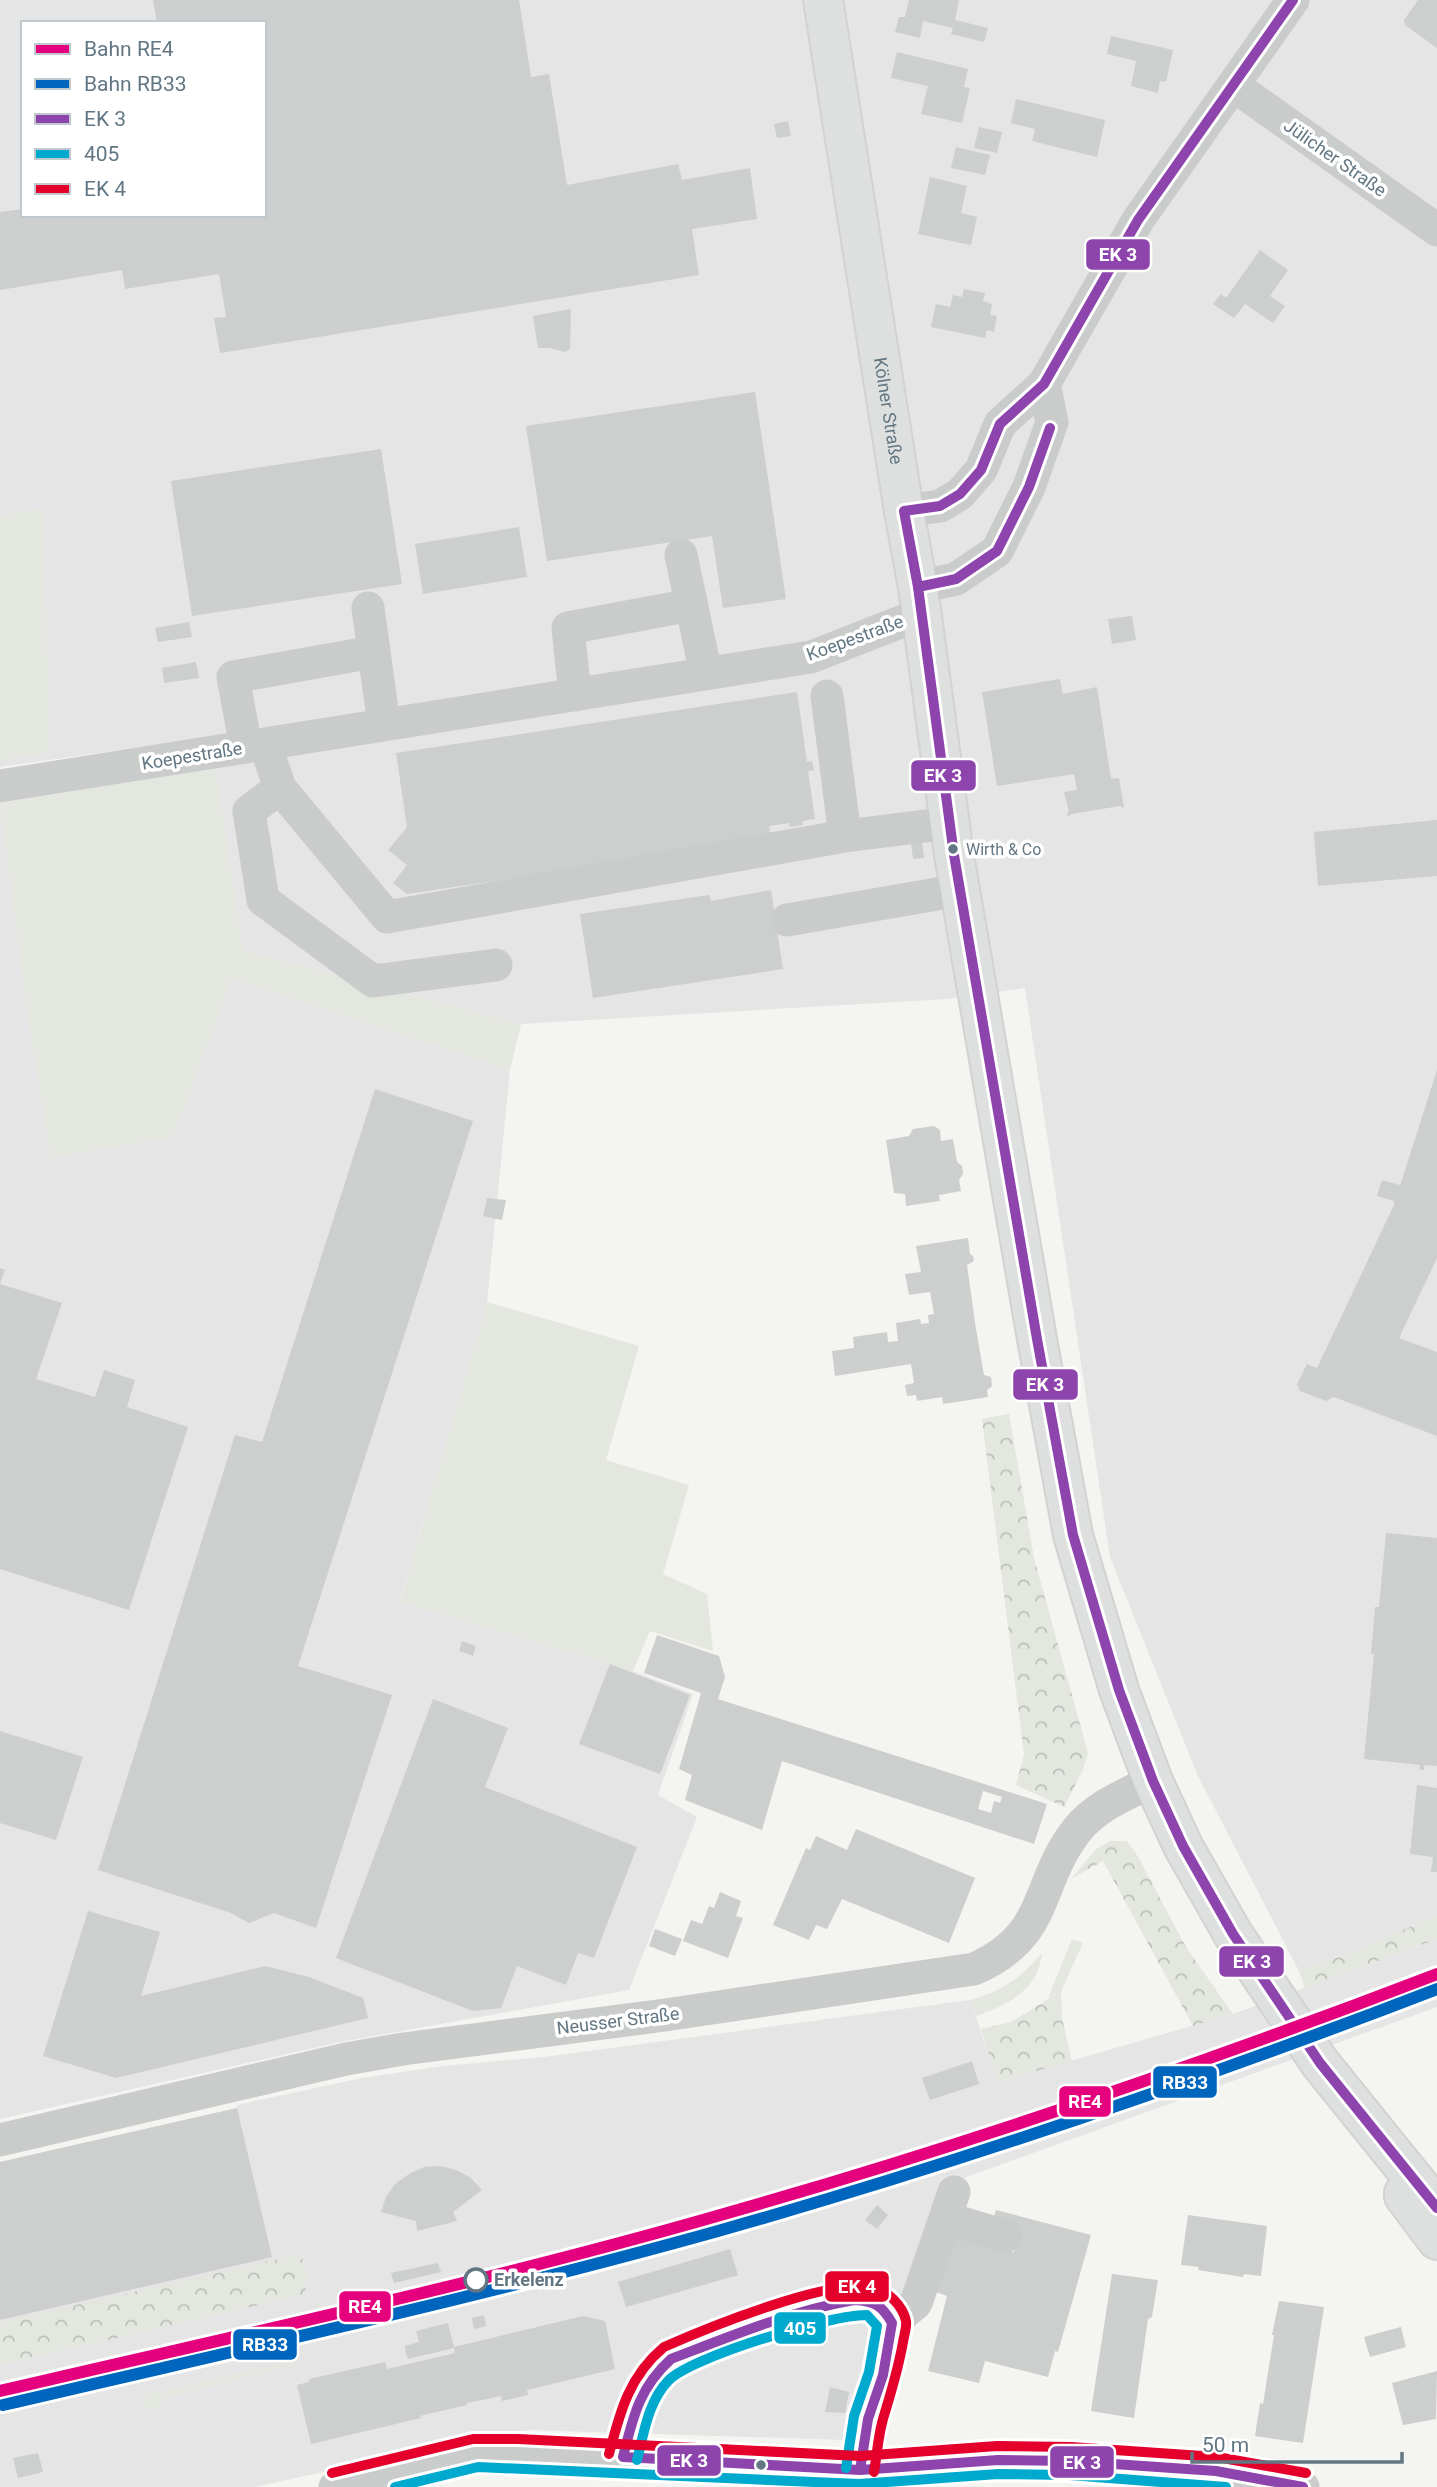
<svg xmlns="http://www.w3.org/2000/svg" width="1437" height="2487" viewBox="0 0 1437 2487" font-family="Roboto,sans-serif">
<defs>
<pattern id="forest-crowns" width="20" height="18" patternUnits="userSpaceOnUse" patternTransform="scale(1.75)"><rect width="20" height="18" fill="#e4e7df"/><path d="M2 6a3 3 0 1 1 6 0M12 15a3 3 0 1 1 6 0" fill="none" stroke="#bcc0ba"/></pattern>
</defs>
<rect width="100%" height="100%" fill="#f4f4f1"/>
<!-- built -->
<path fill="#e4e5e4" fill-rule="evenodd" d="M 0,0 L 1437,0 L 1437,1915 L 1357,1950 L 1299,1971 L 1198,1776 L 1110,1557 L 1025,988 L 947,999 L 521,1024 L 243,950 L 210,737 L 0,767 ZM 23,23 L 264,23 L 264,215 L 23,215 Z
M 0,802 L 26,1003 L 51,1158 L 173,1137 L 232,978 L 510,1070 L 487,1302 L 400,1601 L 633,1671 L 693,1694 L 658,1795 L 697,1817 L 629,1990 L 335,2043 L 0,2119 Z
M 1437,1939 L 1437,2007 L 942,2186 L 877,2441 L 529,2430 L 430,2448 L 255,2487 L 0,2487 L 0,2162 L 237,2108 L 237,2105 L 362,2078 L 443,2066 L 544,2057 L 970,2000 L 998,2082 L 1233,2014 Z"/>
<!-- grass -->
<path fill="#e4e7df" d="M 43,509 L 50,752 L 0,761 L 0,515 Z
M 216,768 L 243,950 L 521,1024 L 510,1070 L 232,978 L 173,1137 L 51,1158 L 26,1003 L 0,803 Z
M 487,1302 L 639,1346 L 606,1460 L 689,1485 L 663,1574 L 707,1594 L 713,1651 L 650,1631 L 633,1671 L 400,1602 Z
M 1072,1939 L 1083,1943 L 1061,1991 L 1048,1998 Z
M 1042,1953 C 1038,1991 1008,2004 976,2016 L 970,2000 C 1004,1990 1019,1979 1042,1953 Z
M 294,2360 L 296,2365 L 161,2399 L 163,2406 L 144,2410 L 140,2396 Z"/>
<!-- forest -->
<path fill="url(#forest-crowns)" d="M 1009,1414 L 1034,1558 L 1088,1753 L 1083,1770 L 1064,1807 L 1016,1785 L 1024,1754 L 982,1419 Z
M 1110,1841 L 1127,1841 L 1137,1855 L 1186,1947 L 1233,2014 L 1193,2026 L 1103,1861 L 1071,1879 L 1096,1849 Z
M 1437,1915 L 1437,1939 L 1305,1988 L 1299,1971 L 1357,1950 Z
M 1061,1991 L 1062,2018 L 1072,2061 L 997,2082 L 981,2029 L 1011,2022 Z
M 301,2254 L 308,2281 L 304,2282 L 307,2294 L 0,2365 L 0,2322 Z"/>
<!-- building -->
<path fill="#cccfce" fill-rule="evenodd" d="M 153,0 L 519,0 L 531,77 L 549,74 L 567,185 L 678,164 L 682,180 L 750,168 L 757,219 L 692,229 L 699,275 L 220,353 L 214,318 L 226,317 L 219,274 L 125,289 L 122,270 L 0,290 L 0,212 L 23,209 L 23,215 L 264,215 L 264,23 L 157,23 Z
M 909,0 L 959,0 L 955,20 L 988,28 L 984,42 L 951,34 L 953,28 L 923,21 L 920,38 L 895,32 L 899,17 L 905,17 Z
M 1418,0 L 1437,0 L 1437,48 L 1405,25 L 1404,20 Z
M 1111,36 L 1173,50 L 1166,82 L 1160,81 L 1158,93 L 1131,86 L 1136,61 L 1107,54 Z
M 897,52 L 968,69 L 964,87 L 970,88 L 962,123 L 921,114 L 928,86 L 891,78 Z
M 1016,99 L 1105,120 L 1097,157 L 1032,141 L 1035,129 L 1011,123 Z
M 788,121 L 791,136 L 777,138 L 774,124 Z
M 979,127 L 1002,132 L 997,153 L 974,148 Z
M 956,147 L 990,155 L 985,175 L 951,168 Z
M 930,177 L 967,186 L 961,213 L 977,217 L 971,245 L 918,234 Z
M 1260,250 L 1288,270 L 1270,296 L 1285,306 L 1273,323 L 1245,304 L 1234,318 L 1213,304 L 1221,294 L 1226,298 Z
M 964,289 L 985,293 L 983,301 L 992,304 L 990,315 L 997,316 L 994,332 L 987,330 L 985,338 L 931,327 L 936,304 L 950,307 L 953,295 L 962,297 Z
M 571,309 L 570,349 L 565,352 L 550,348 L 538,348 L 533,316 Z
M 755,392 L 786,599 L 723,608 L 712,536 L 547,561 L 526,426 Z
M 381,449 L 402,584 L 192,616 L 171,481 Z
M 519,527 L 527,577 L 423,594 L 415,544 Z
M 1132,616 L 1136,640 L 1112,644 L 1108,619 Z
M 189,622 L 192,637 L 158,642 L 155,628 Z
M 196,662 L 199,678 L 164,683 L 162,668 Z
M 1060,679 L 1063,694 L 1097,687 L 1111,779 L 1119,778 L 1124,808 L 1120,806 L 1071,814 L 1068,817 L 1067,813 L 1069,812 L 1064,792 L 1077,790 L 1074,774 L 997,786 L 982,692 Z
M 797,692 L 807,762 L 812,761 L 814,770 L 808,771 L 815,819 L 803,821 L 803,825 L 790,827 L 789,823 L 769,826 L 771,840 L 407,894 L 393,883 L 407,865 L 388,850 L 407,827 L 396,753 Z
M 1437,820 L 1437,876 L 1318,886 L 1314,832 Z
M 922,842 L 924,858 L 913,859 L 911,843 Z
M 771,890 L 783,969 L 593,998 L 580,914 L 709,895 L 711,901 Z
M 1437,1070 L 1437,1258 L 1399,1338 L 1437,1352 L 1437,1436 L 1334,1397 L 1326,1401 L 1300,1391 L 1297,1384 L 1307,1364 L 1317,1368 L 1394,1205 L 1394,1201 L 1377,1196 L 1382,1180 L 1399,1185 L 1401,1183 Z
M 375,1089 L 473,1121 L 298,1666 L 392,1695 L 316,1928 L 274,1913 L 249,1923 L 231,1913 L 98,1870 L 235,1435 L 262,1442 Z
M 934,1126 L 940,1130 L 941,1141 L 953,1139 L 957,1162 L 962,1166 L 963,1174 L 959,1180 L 961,1191 L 939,1195 L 940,1201 L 906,1206 L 905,1194 L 894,1193 L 886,1140 L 909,1136 L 913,1129 Z
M 487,1198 L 506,1200 L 502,1220 L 483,1216 Z
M 968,1238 L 970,1254 L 973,1256 L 974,1261 L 967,1265 L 976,1329 L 984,1375 L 991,1377 L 992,1386 L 987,1390 L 988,1397 L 943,1404 L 942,1397 L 917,1401 L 916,1395 L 907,1396 L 905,1385 L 914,1383 L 911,1364 L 835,1376 L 832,1351 L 854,1348 L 853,1337 L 887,1332 L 888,1342 L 898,1341 L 896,1323 L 920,1319 L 921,1324 L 929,1323 L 928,1315 L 934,1314 L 930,1292 L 909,1295 L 905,1274 L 921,1272 L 916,1246 Z
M 0,1268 L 5,1270 L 0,1284 L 62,1303 L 36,1379 L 95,1397 L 104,1370 L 135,1380 L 127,1407 L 188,1427 L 129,1610 L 0,1569 Z
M 1386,1533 L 1437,1538 L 1437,1766 L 1424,1765 L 1424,1770 L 1419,1769 L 1420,1765 L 1364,1759 L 1374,1654 L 1371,1654 L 1375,1607 L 1379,1607 Z
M 657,1635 L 719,1656 L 725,1677 L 718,1699 L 1047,1804 L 1034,1844 L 782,1761 L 762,1830 L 685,1800 L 692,1775 L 679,1769 L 701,1693 L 644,1673 ZM 983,1791 L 1002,1797 L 1000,1803 L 994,1801 L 991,1813 L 978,1809 Z
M 462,1641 L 476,1646 L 473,1656 L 459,1651 Z
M 610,1664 L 690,1695 L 660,1774 L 579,1744 Z
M 433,1699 L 508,1728 L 485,1787 L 637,1847 L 594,1958 L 578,1953 L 566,1985 L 517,1966 L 501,2008 L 473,2011 L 336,1958 Z
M 0,1731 L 83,1757 L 56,1840 L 0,1823 Z
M 1417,1785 L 1437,1788 L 1437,1872 L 1431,1872 L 1433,1857 L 1410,1854 Z
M 856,1829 L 975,1878 L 949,1943 L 842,1899 L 827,1929 L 816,1925 L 809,1940 L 773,1925 L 806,1848 L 810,1850 L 816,1836 L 847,1850 Z
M 720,1892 L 741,1901 L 736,1916 L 743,1918 L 728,1958 L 683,1941 L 691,1920 L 702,1924 L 709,1906 L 714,1908 Z
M 88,1911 L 160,1932 L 141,1996 L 265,1966 L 309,1977 L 363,1998 L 368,2018 L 116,2078 L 43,2056 Z
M 655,1929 L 682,1939 L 675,1956 L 649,1946 Z
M 972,2061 L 979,2084 L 930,2100 L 922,2078 Z
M 237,2108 L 272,2257 L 0,2320 L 0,2162 Z
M 441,2166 L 456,2170 L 471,2178 L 482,2190 L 453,2212 L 457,2221 L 417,2231 L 416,2221 L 381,2212 L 386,2197 L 395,2184 L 409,2174 L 424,2167 Z
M 877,2205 L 888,2215 L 877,2229 L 865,2220 Z
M 996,2210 L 1091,2235 L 1058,2352 L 1055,2351 L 1048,2377 L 985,2361 L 979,2383 L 928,2371 L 947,2296 L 936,2292 L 954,2234 L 1014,2252 L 1020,2232 L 992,2224 Z
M 1188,2215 L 1267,2226 L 1261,2276 L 1244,2274 L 1243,2277 L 1198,2270 L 1199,2267 L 1181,2265 Z
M 730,2249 L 738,2275 L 626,2307 L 618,2282 Z
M 438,2263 L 441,2272 L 394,2283 L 391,2273 Z
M 1112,2274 L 1158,2280 L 1152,2317 L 1148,2319 L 1134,2418 L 1091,2411 Z
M 1279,2301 L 1324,2307 L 1303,2443 L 1255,2436 L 1260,2403 L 1263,2404 L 1274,2335 L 1272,2335 Z
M 484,2315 L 486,2326 L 474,2329 L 472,2318 Z
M 583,2316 L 605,2321 L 615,2369 L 527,2390 L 528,2395 L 502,2401 L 501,2396 L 467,2403 L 467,2405 L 420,2416 L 421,2418 L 311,2444 L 297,2385 L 309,2382 L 309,2379 L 385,2362 L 387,2369 L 455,2353 L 454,2348 L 408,2359 L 406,2354 L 405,2346 L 419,2342 L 416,2331 L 448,2323 L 454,2347 Z
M 1401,2327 L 1406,2347 L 1370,2357 L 1364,2337 Z
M 1437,2371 L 1436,2419 L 1403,2425 L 1392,2383 Z
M 830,2387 L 849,2392 L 845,2413 L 825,2412 Z
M 38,2453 L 43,2472 L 18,2478 L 13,2458 Z"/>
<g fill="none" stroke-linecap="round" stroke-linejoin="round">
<defs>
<g id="major">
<path id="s1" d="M 823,0 L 904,511 L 918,587 L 954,855 L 1037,1339 L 1073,1535 L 1119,1690 L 1153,1781 L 1183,1846 L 1233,1934 L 1320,2063 L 1437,2208"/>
<path d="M 1404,2193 L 1404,2196 L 1437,2240"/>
</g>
</defs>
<!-- major casing -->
<use href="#major" stroke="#d2d2d2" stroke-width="42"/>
<!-- minor -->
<path stroke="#cacbcb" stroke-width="33" d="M 1233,85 L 1437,230
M 904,511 L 940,506 L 960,494 L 981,470 L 1000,424 L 1044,384 L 1138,220 L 1293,0
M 681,555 L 706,674
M 918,587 L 956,579 L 997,551 L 1029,487 L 1052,422 L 1044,384
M 368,608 L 384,725
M 575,695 L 568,628 L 691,605
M 827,696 L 845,836 L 949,823
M 265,744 L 280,788 L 387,917 L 845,836
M 246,747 L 233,677 L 373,652
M 0,786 L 811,657 L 921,614
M 280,788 L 249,811 L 263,900 L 373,981 L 496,965
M 787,920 L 960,890
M 0,2140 L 346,2059 L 403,2049 L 665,2015 L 974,1969 C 1051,1935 1034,1885 1077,1830 C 1096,1806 1125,1795 1153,1781
M 945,2218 L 1006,2236
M 892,2323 L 916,2303 L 954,2192
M 623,2457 C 634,2415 636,2387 671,2359 C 707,2345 838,2292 870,2301 C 882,2304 886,2313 892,2323 L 883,2375 L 868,2419 L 860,2470 L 854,2487
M 335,2487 L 476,2453 L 517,2453 L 860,2470 L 998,2460 L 1070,2461 L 1216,2471 L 1303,2487"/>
<!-- major -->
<use href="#major" stroke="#dedfdf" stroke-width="38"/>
<defs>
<path id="bus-1" d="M 1293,0 L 1138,220 L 1044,384 L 1000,424 L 981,470 L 960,494 L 940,506 L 904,511 L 918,587 L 954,855 L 1037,1339 L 1073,1535 L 1119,1690 L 1153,1781 L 1183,1846 L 1233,1934 L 1320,2063 L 1437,2208
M 918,587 L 956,579 L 997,551 L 1029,487 L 1050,428
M 854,2300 C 874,2301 882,2305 892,2323 L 883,2375 L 868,2419 L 860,2470 L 623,2457 C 633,2417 639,2388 671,2359 C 731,2336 791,2311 854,2300 Z
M 860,2470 L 998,2460 L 1070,2461 L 1216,2471 L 1303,2487"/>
<path id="bus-2" d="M 637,2460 C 644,2433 648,2402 668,2381 C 690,2357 833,2314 867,2315 L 877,2326 L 869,2372 L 854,2416 L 846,2468
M 395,2487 L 478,2467 L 859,2484 L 998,2474 L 1069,2475 L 1226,2487"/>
<path id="bus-3" d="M 609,2454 C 620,2412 629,2376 664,2347 C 707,2328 830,2278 873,2287 C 887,2290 903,2306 906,2321 C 907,2327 904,2335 903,2342 C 898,2371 891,2392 883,2419 C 878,2436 877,2455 874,2472
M 332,2473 L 473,2439 L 518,2439 L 860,2456 L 997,2446 L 1071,2447 L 1217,2457 L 1306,2473"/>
</defs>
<!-- bus-1 casing -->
<use href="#bus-1" stroke="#fff" stroke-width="16"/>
<!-- bus-2 casing -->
<use href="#bus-2" stroke="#fff" stroke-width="16"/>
<!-- bus-3 casing -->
<use href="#bus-3" stroke="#fff" stroke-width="16"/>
<!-- bus-1 -->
<use href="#bus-1" stroke="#8e44ad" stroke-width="10"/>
<!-- bus-2 -->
<use href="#bus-2" stroke="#00a9ce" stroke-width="10"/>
<!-- bus-3 -->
<use href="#bus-3" stroke="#e4002b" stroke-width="10"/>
<defs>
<path id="rail-1" d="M 0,2391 C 239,2335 480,2284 717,2216 C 961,2147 1200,2065 1437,1974"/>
<path id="rail-2" d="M 3,2405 C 242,2349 482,2297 718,2231 C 962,2162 1201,2080 1437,1989"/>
</defs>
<!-- rail-1 casing -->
<use href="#rail-1" stroke="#fff" stroke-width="18"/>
<!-- rail-2 casing -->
<use href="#rail-2" stroke="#fff" stroke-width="18"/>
<!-- rail-1 -->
<use href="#rail-1" stroke="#e5007d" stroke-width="12"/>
<!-- rail-2 -->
<use href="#rail-2" stroke="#0065bd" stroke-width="12"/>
</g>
<!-- markers -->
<g fill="#627783" stroke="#fff" stroke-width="2.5">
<circle cx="953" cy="849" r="6"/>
<circle cx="761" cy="2465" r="6"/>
</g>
<circle fill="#fff" stroke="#627783" stroke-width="3.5" cx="476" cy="2280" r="11"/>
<g text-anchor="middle" stroke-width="7" stroke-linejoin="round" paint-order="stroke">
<!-- bus labels -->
<g font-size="16" fill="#627783" stroke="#fff" text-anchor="start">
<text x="966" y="855">Wirth &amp; Co</text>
</g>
<!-- street labels -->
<g font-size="18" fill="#627783" stroke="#fff">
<text transform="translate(1335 158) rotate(35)" y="6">Jülicher Straße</text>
<text dy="6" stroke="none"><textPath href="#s1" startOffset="416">Kölner Straße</textPath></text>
<text transform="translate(855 638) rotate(-20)" y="6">Koepestraße</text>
<text transform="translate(192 756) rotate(-9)" y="6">Koepestraße</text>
<text transform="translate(618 2021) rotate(-7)" y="6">Neusser Straße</text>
</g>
<!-- stop labels -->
<g font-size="18" font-weight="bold" fill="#627783" stroke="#fff" text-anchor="start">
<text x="494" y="2286">Erkelenz</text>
</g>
</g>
<g stroke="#fff" stroke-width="2.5">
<rect x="1085" y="238" width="66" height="33" rx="7" fill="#8e44ad"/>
<rect x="910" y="759" width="67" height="33" rx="7" fill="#8e44ad"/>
<rect x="1012" y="1368" width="67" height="33" rx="7" fill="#8e44ad"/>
<rect x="1218" y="1945" width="67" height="33" rx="7" fill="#8e44ad"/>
<rect x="1152" y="2065" width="66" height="34" rx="7" fill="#0065bd"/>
<rect x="1058" y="2085" width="54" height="33" rx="7" fill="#e5007d"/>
<rect x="824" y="2270" width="66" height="33" rx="7" fill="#e4002b"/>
<rect x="338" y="2290" width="54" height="33" rx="7" fill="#e5007d"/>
<rect x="773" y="2311" width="54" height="34" rx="7" fill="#00a9ce"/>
<rect x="232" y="2328" width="66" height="33" rx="7" fill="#0065bd"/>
<rect x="656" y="2444" width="66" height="33" rx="7" fill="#8e44ad"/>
<rect x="1049" y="2445" width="66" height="34" rx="7" fill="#8e44ad"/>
</g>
<g font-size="19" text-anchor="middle" font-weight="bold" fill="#fff">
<text x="1118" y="261">EK 3</text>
<text x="943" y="782">EK 3</text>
<text x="1045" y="1391">EK 3</text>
<text x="1252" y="1968">EK 3</text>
<text x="1185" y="2089">RB33</text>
<text x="1085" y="2108">RE4</text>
<text x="857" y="2293">EK 4</text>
<text x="365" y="2313">RE4</text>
<text x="800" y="2335">405</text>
<text x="265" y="2351">RB33</text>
<text x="689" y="2467">EK 3</text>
<text x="1082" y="2469">EK 3</text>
</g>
<!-- legend -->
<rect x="21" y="21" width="245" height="196" fill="#ffffff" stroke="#c0c9cd" stroke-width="2"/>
<rect x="35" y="44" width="35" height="10" fill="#e5007d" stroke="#c0c9cd" stroke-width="2"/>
<text x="84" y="56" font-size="21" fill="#627783">Bahn RE4</text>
<rect x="35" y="79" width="35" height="10" fill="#0065bd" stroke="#c0c9cd" stroke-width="2"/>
<text x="84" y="91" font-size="21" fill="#627783">Bahn RB33</text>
<rect x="35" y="114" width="35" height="10" fill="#8e44ad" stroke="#c0c9cd" stroke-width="2"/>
<text x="84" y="126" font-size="21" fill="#627783">EK 3</text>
<rect x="35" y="149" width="35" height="10" fill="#00a9ce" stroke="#c0c9cd" stroke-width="2"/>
<text x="84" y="161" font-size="21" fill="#627783">405</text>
<rect x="35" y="184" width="35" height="10" fill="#e4002b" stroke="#c0c9cd" stroke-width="2"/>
<text x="84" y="196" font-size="21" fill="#627783">EK 4</text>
<!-- scale -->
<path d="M1192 2452v10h210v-10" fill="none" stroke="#627783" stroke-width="3.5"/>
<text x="1202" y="2452" font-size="21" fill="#627783" stroke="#ffffff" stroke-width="5" paint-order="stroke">50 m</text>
</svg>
